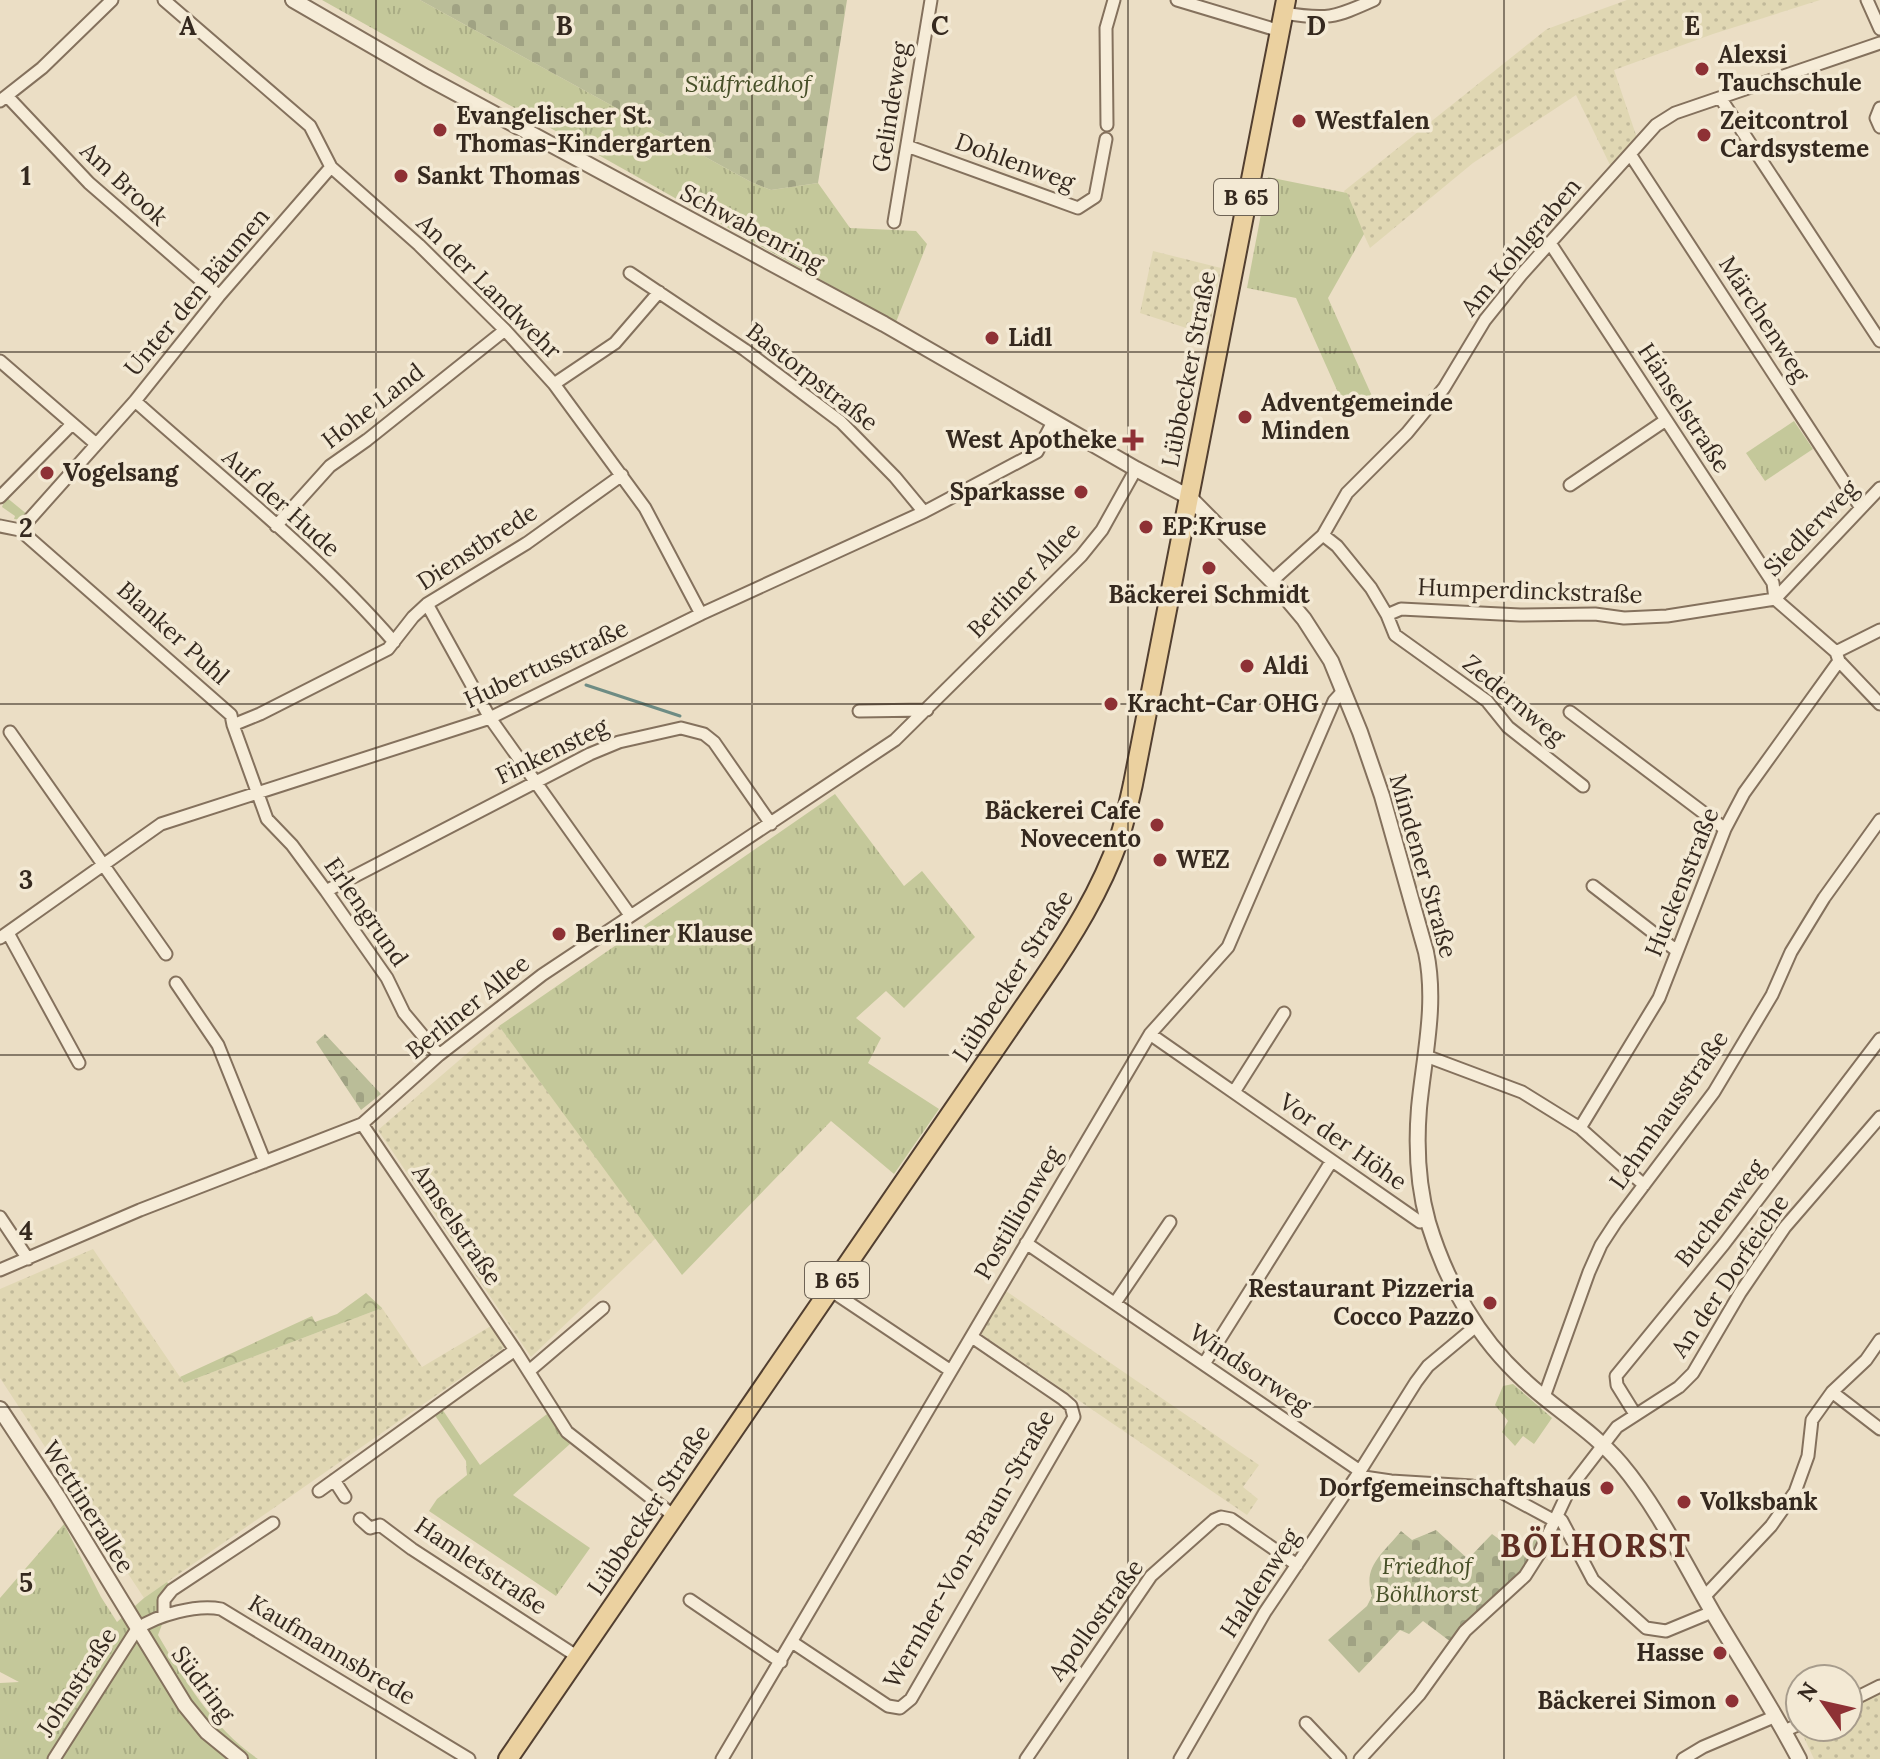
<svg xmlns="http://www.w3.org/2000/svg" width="1880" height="1759" viewBox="0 0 1880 1759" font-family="Lora,serif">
<defs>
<pattern id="farmland-dots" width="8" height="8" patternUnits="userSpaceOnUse" patternTransform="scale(2)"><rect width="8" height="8" fill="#e0d7b3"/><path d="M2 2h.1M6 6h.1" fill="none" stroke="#c1b99a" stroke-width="1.8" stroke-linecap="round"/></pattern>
<pattern id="grass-tufts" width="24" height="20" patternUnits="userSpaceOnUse" patternTransform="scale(2)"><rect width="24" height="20" fill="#c4c89a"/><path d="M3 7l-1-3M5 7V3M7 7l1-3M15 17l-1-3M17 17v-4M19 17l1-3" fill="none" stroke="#a9ac84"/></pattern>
<pattern id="forest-crowns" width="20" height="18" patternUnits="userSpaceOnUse" patternTransform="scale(2)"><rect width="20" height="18" fill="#c4c89a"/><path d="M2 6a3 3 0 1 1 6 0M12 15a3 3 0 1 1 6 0" fill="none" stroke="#a9ac84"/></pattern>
<pattern id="cemetery-stones" width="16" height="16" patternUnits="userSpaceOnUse" patternTransform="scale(2)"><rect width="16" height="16" fill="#babd98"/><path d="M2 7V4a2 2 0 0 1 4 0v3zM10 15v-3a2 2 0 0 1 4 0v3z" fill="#a0a283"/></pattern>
</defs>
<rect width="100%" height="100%" fill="#ebdec5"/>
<!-- farmland -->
<path fill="url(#farmland-dots)" d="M 1627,0 L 1820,0 L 1713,34 L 1614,70 L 1637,138 L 1611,167 L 1576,95 L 1473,163 L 1370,248 L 1344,191 L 1547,29 Z
M 1153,251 L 1221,268 L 1208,335 L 1140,313 Z
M 499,1026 L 656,1238 L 531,1357 L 378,1130 Z
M 93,1249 L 184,1383 L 382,1308 L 422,1367 L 491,1326 L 507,1346 L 144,1598 L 0,1378 L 0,1289 Z
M 1006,1291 L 1259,1465 L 1243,1487 L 1258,1499 L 1247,1515 L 981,1334 Z
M 1880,1689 L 1880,1759 L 1814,1759 L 1801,1731 L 1809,1727 L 1848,1727 L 1848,1706 Z"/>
<!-- grass -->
<path fill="url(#grass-tufts)" d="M 322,0 L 420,0 L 751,182 L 771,190 L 818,183 L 850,228 L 916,231 L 927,244 L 896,322 Z
M 1268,177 L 1347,193 L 1364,234 L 1328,298 L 1376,405 L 1349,417 L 1296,298 L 1247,288 Z
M 1794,421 L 1813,449 L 1765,481 L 1746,453 Z
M 6,497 L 28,515 L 23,520 L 14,519 L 15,516 L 2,507 Z
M 835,794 L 904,886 L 922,871 L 975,937 L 904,1008 L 886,991 L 856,1018 L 881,1038 L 868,1063 L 939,1109 L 894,1174 L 831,1121 L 682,1275 L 499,1026 Z
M 1513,1384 L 1552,1418 L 1534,1444 L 1523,1436 L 1515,1446 L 1502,1432 L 1508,1421 L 1495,1405 L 1503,1386 Z
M 442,1409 L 480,1465 L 547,1414 L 570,1444 L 513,1495 L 590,1548 L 556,1596 L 429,1511 L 437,1499 L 467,1475 L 466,1461 L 434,1414 Z
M 64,1524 L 101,1597 L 117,1622 L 144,1598 L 167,1582 L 175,1591 L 158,1635 C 185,1681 213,1728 258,1759 L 0,1759 L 0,1683 L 19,1682 L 0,1672 L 0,1598 Z"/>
<!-- forest -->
<path fill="url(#forest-crowns)" d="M 366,1293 L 382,1308 L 184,1383 L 180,1377 L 312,1316 L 315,1322 L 337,1314 Z"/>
<!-- cemetery -->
<path fill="url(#cemetery-stones)" d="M 420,0 L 847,0 L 818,183 L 771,190 L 751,182 Z
M 325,1034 L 381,1094 L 361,1110 L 316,1042 Z
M 1436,1530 L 1468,1559 L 1492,1534 L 1514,1550 L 1535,1530 L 1544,1538 L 1518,1577 L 1451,1642 L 1423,1621 L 1409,1634 L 1400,1630 L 1359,1673 L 1328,1640 L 1367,1606 L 1372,1596 C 1362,1566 1383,1554 1401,1531 L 1412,1540 Z"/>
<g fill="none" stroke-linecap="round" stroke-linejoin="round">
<!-- stream -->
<path stroke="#6e8c84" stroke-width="3" d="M 586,685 L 680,716"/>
<defs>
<path id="minor" d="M 164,0 L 310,126 L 331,167 L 419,245 L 505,330 L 554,384 L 645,508 L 701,614
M 1177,0 L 1280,31
M 1867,0 L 1880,29
M 1283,13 C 1327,20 1334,18 1374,0
M 7,96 L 89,183 L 219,296
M 1721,99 L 1880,341
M 0,101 L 42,68 L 112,0
M 1880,108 L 1876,118 L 1880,127
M 1107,125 L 1106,28 L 1114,0
M 907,146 L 1078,208 L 1095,197 L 1106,139
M 1630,154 L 1861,508
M 894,222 L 931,0
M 1550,243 L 1773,583 L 1775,599
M 630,273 L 745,350 L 841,422 L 895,477 L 924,512
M 0,361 L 96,444
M 554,384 L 615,343 L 659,292
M 135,401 C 222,479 317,553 394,642
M 1570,485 L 1666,420
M 0,497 L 72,424
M 0,526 L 20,530
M 276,526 L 330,466 L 367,440 L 505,330
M 20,530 L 231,715 L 233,725 L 267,819 L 292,845 L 326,891 L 387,978 L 404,1013 L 439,1055
M 20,530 L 135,401 L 219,296 L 331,167
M 1323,535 L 1337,546 L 1371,588 L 1387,615 L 1395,635 L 1487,701 L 1508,727 L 1583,786
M 1272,581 L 1323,535 L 1347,493 L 1407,433 L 1444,388 L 1485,320 L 1521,275 L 1656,125 L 1675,113 L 1880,43
M 1775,599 L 1880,488
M 1775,599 L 1836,652 L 1839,661 L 1880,704
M 427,604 L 490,718 L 630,915
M 1387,615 L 1401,609 L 1520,615 L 1595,614 L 1624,618 L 1667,616 L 1775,599
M 1836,652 L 1880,630
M 859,711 L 927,710
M 1570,712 L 1725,829
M 233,725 L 260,714 L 388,649 L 413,617 L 427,604 L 527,543 L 622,475
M 10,732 L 166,954
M 1593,886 L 1677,951
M 326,891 L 590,754 L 619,742 L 681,728 L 704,734 L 714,742 L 771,824
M 8,933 L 79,1063
M 0,938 L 161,824 L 490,718 L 701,614 L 924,512 L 1037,452 L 1053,422
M 176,983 L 218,1045 L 265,1162
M 1150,1034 L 1420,1222 L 1428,1220
M 1426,1056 L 1522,1092 L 1580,1128 L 1644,1185
M 1234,1092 L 1284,1013
M 362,1124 L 515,1350 L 567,1432 L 674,1516
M 1580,1128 L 1659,998 L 1725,829 L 1744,793 L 1839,661
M 0,1217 L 28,1259
M 1026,1243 L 1360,1471
M 0,1270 L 140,1210 L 362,1124 L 439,1055 L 542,975 L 895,740 L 1081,556 L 1102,530 L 1136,469
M 830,1290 L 951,1371
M 1115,1303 L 1170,1222
M 1204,1364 L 1331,1162
M 529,1371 L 603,1308
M 1832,1392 L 1880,1429
M 1544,1397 L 1589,1272 L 1601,1245 L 1616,1222 L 1714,1092 L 1772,995 L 1791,952 L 1824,898 L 1880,820
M 1635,1414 L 1617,1385 L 1616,1376 L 1724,1244 L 1880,1039
M 1357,1476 L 1391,1481 L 1472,1486 L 1501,1492 L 1555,1521
M 334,1480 L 345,1497
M 319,1491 L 515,1350
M 1557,1516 L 1562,1521 L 1593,1580 L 1646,1628 L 1666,1631 L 1712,1612
M 360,1519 L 370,1528 L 380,1525 L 412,1549 L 578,1657
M 1704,1597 L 1771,1526 L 1795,1492 L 1808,1456 L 1812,1420 L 1832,1392 L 1866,1360 L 1880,1340
M 690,1600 L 781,1662
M 164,1615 L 164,1600 L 172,1590 L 273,1523
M 792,1642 L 888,1706 L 900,1708 L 911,1699 L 1074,1417 L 1071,1406 L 1063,1399 L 972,1337
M 1848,1702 L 1880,1686
M 1306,1723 L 1340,1759
M 1784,1731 L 1800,1724
M 54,1759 L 137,1629 C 157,1615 197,1604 221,1609 L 469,1759
M 722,1759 L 1150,1034 L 1228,947 L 1334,701 L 1344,690
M 1026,1759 L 1151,1576 L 1214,1520 L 1221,1517 L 1231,1519 L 1297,1565
M 1180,1759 L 1265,1612 L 1360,1471 L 1416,1382 L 1428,1366 L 1476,1326
M 1360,1759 L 1419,1695 L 1465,1631 L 1525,1576 L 1539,1554 L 1570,1488 L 1617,1427 L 1679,1387 L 1693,1373 L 1740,1293 L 1785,1227 L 1880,1117
M 1683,1759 L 1703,1747 L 1776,1716"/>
<path id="tertiary" d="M 293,0 L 426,77 L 884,324 L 1136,469 L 1189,497 L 1272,581 L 1304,619 L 1331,661 L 1360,732 L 1382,796 L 1426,952 C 1437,1004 1424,1056 1419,1108 C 1416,1145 1418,1186 1428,1222 C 1446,1282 1478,1339 1525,1381 C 1556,1410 1593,1431 1621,1464 C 1658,1508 1684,1563 1713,1613 C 1742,1662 1773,1709 1799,1759
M 0,1409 L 58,1497 L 185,1705 L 207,1732 L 240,1759"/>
<path id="primary" d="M 508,1759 L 1041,982 C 1072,937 1101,890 1119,839 C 1125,821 1129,802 1133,784 L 1286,0"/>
</defs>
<!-- minor casing -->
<use href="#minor" stroke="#84715d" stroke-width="15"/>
<!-- tertiary casing -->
<use href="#tertiary" stroke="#84715d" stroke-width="18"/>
<!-- primary casing -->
<use href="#primary" stroke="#523f30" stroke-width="22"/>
<!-- minor -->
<use href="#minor" stroke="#f6ecd8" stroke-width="11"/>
<!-- tertiary -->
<use href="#tertiary" stroke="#f6ecd8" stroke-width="14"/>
<!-- primary -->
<use href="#primary" stroke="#ebd1a0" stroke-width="18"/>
</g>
<!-- grid -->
<path fill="none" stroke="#35291f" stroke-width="2" stroke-opacity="0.55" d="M 376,0 L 376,1759M 752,0 L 752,1759M 1128,0 L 1128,1759M 1504,0 L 1504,1759M 0,352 L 1880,352M 0,704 L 1880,704M 0,1055 L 1880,1055M 0,1407 L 1880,1407"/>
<!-- markers -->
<g fill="#8e3135" stroke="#f3e9d4" stroke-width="3">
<circle cx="1702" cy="69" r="8"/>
<circle cx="1299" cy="121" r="8"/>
<circle cx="440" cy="130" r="8"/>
<circle cx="1704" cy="135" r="8"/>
<circle cx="401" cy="176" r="8"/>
<circle cx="992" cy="338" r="8"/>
<circle cx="1245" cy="417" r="8"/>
<path d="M1129 428h8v8h8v8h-8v8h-8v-8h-8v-8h8z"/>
<circle cx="47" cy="473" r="8"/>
<circle cx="1081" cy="492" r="8"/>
<circle cx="1146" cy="527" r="8"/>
<circle cx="1209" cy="568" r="8"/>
<circle cx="1247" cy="666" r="8"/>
<circle cx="1111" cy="704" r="8"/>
<circle cx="1157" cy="825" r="8"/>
<circle cx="1160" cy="860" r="8"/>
<circle cx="559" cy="934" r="8"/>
<circle cx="1490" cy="1303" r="8"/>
<circle cx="1607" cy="1488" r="8"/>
<circle cx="1684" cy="1502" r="8"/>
<circle cx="1720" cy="1653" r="8"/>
<circle cx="1732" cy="1701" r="8"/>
</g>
<g text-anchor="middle" stroke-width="7" stroke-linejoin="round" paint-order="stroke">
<!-- shield labels -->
<g fill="#f3e9d4" stroke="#6e6355" stroke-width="2">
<rect x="1214" y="179" width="64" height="36" rx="6"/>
<rect x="805" y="1262" width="64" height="36" rx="6"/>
</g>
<g font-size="22" font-weight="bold" fill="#35291f">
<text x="1246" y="205">B 65</text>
<text x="837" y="1288">B 65</text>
</g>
<!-- poi labels -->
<g font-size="24" font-weight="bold" fill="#35291f" stroke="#f3e9d4" text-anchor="start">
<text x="1718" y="63">Alexsi<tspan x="1718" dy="28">Tauchschule</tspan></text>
<text x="456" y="124">Evangelischer St.<tspan x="456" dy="28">Thomas-Kindergarten</tspan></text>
<text x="1315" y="129">Westfalen</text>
<text x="1720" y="129">Zeitcontrol<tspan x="1720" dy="28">Cardsysteme</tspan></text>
<text x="417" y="184">Sankt Thomas</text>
<text x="1008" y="346">Lidl</text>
<text x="1261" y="411">Adventgemeinde<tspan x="1261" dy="28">Minden</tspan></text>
<text x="1117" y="448" text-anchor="end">West Apotheke</text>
<text x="63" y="481">Vogelsang</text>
<text x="1065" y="500" text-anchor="end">Sparkasse</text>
<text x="1162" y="535">EP:Kruse</text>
<text x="1209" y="603" text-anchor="middle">Bäckerei Schmidt</text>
<text x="1263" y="674">Aldi</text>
<text x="1127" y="712">Kracht-Car OHG</text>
<text x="1141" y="819" text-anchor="end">Bäckerei Cafe<tspan x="1141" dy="28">Novecento</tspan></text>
<text x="1176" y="868">WEZ</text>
<text x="575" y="942">Berliner Klause</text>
<text x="1474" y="1297" text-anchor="end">Restaurant Pizzeria<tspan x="1474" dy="28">Cocco Pazzo</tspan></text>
<text x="1591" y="1496" text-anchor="end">Dorfgemeinschaftshaus</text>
<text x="1700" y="1510">Volksbank</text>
<text x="1704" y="1661" text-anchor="end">Hasse</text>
<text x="1716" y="1709" text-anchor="end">Bäckerei Simon</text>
</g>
<!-- park labels -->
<g font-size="24" font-style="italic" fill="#475028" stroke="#f3e9d4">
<text x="748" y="92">Südfriedhof</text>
<text x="1427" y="1574">Friedhof<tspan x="1427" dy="28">Böhlhorst</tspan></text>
</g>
<!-- street labels -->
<g font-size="24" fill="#35291f" stroke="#f3e9d4">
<text transform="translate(891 107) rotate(-81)" y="8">Gelindeweg</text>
<text transform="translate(1015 162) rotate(20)" y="8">Dohlenweg</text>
<text transform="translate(124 184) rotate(43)" y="8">Am Brook</text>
<text transform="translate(752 228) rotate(28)" y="8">Schwabenring</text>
<text transform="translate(1521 247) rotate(-50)" y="8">Am Kohlgraben</text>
<text transform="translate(489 287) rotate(45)" y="8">An der Landwehr</text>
<text transform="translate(197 292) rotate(-50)" y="8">Unter den Bäumen</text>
<text transform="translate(1764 319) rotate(57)" y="8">Märchenweg</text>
<text transform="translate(1189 369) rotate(-79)" y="8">Lübbecker Straße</text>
<text transform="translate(812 377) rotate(38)" y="8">Bastorpstraße</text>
<text transform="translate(373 406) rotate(-38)" y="8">Hohe Land</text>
<text transform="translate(1684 408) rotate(57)" y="8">Hänselstraße</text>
<text transform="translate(281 503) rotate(42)" y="8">Auf der Hude</text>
<text transform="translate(1811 528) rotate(-46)" y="8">Siedlerweg</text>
<text transform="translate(477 547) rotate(-33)" y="8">Dienstbrede</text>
<text transform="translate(1024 580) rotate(-46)" y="8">Berliner Allee</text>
<text transform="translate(1530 591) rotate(2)" y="8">Humperdinckstraße</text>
<text transform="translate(173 633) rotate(42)" y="8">Blanker Puhl</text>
<text transform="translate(546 664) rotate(-25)" y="8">Hubertusstraße</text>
<text transform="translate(1514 700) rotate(40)" y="8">Zedernweg</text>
<text transform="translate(552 751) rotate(-26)" y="8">Finkensteg</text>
<text transform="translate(1423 866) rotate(74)" y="8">Mindener Straße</text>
<text transform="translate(1682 882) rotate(-68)" y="8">Huckenstraße</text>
<text transform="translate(366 912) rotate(55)" y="8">Erlengrund</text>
<text transform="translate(1013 976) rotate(-57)" y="8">Lübbecker Straße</text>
<text transform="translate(468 1007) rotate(-39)" y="8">Berliner Allee</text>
<text transform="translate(1669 1110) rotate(-55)" y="8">Lehmhausstraße</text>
<text transform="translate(1343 1142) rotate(35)" y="8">Vor der Höhe</text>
<text transform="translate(1018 1213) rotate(-60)" y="8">Postillionweg</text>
<text transform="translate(1720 1213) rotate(-52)" y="8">Buchenweg</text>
<text transform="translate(457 1225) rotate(56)" y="8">Amselstraße</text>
<text transform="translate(1730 1276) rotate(-56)" y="8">An der Dorfeiche</text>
<text transform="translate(1250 1369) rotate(34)" y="8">Windsorweg</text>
<text transform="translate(88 1507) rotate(58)" y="8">Wettinerallee</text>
<text transform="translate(649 1510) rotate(-56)" y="8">Lübbecker Straße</text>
<text transform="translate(969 1549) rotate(-60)" y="8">Wernher-Von-Braun-Straße</text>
<text transform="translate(481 1566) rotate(34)" y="8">Hamletstraße</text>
<text transform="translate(1260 1583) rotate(-57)" y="8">Haldenweg</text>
<text transform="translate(1096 1620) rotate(-54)" y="8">Apollostraße</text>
<text transform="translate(332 1650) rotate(31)" y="8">Kaufmannsbrede</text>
<text transform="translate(77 1682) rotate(-57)" y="8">Johnstraße</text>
<text transform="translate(203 1684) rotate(53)" y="8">Südring</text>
</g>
<!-- district labels -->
<g font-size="32" font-weight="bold" letter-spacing="2" fill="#5f2d22" stroke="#f3e9d4">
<text x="1596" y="1557">BÖLHORST</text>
</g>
</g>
<g font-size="26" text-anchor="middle" font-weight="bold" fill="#35291f" stroke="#f3e9d4" stroke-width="7" stroke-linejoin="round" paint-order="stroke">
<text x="188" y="35">A</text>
<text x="564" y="35">B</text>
<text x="940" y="35">C</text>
<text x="1316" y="35">D</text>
<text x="1692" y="35">E</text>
<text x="26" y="185">1</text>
<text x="26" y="537">2</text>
<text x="26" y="889">3</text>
<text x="26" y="1240">4</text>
<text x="26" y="1592">5</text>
</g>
<!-- north arrow -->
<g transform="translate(1824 1703) rotate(304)"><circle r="38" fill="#f3e9d4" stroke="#a79c8c" stroke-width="2"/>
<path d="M0-6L14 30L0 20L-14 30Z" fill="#8e3135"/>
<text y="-12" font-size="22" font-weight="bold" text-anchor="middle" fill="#35291f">N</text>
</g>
</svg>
